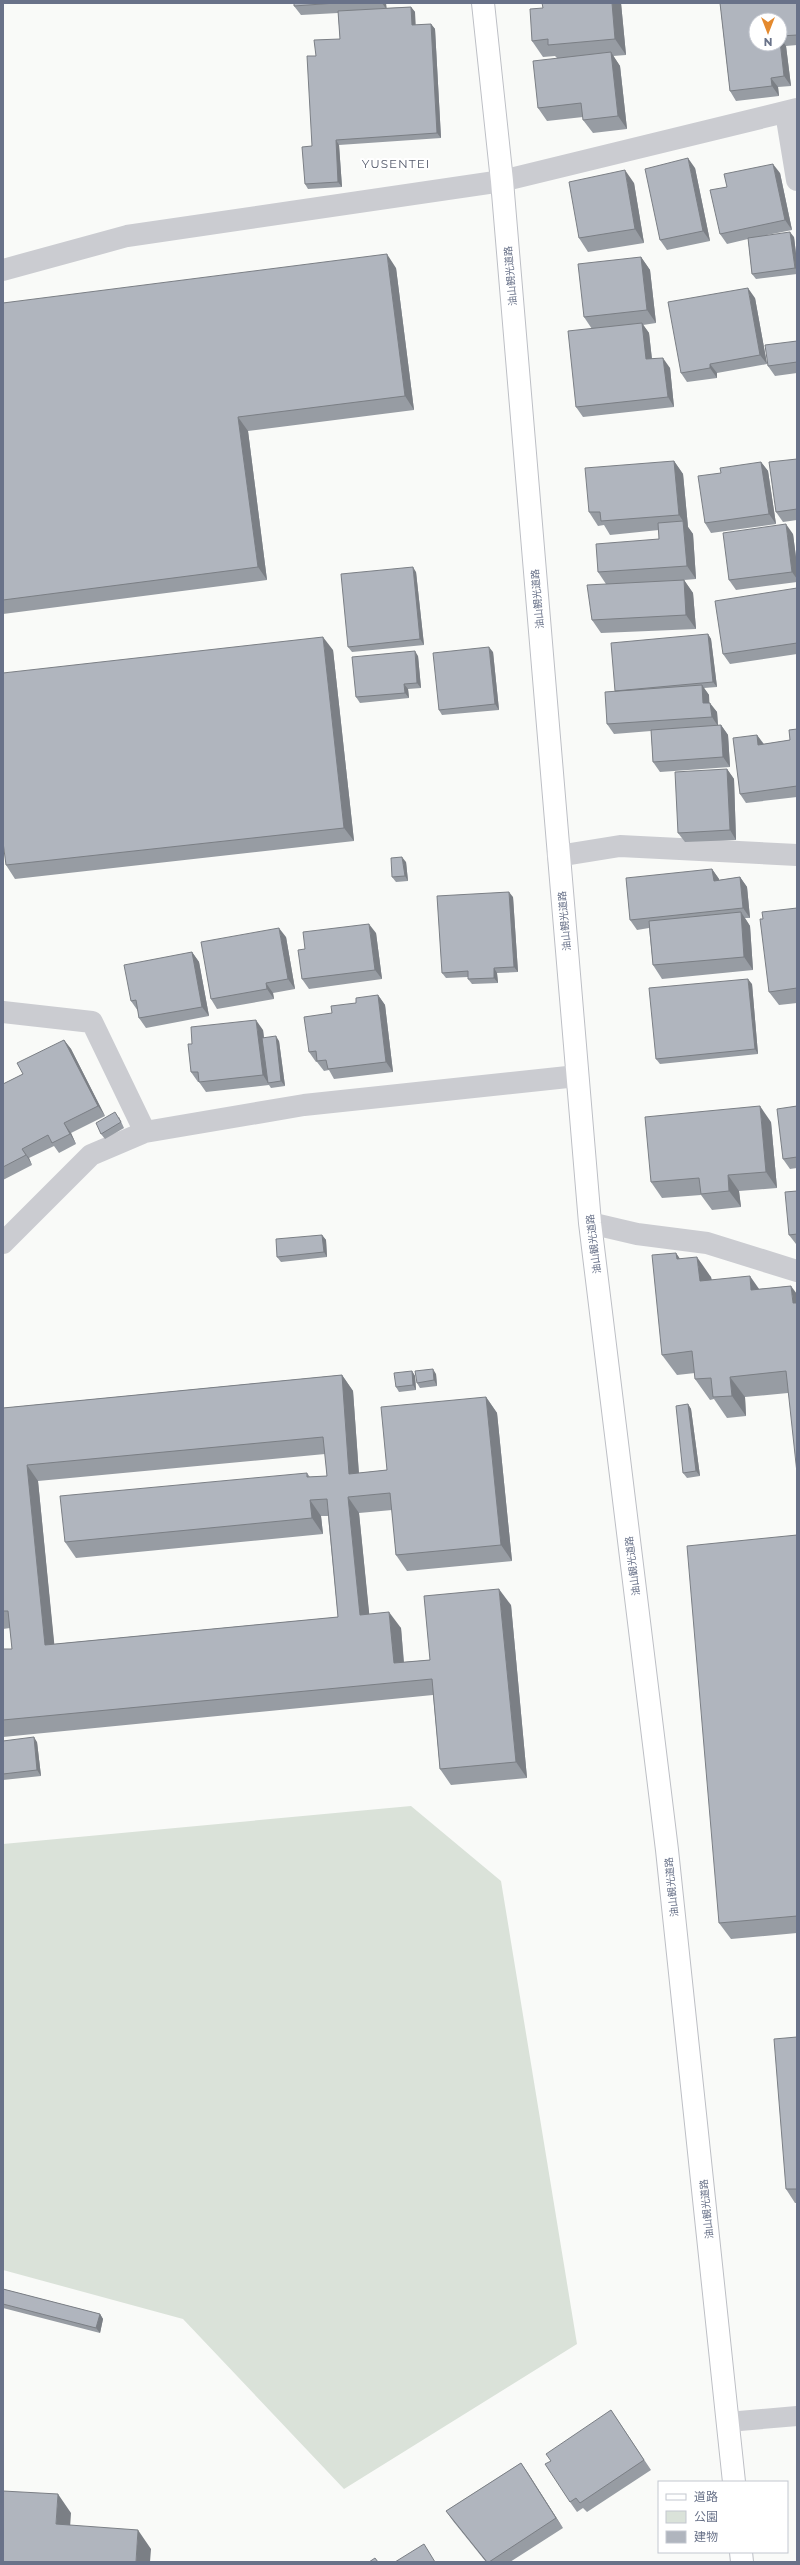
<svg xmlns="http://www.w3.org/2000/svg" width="800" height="2565" viewBox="0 0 800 2565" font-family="Montserrat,'Noto Sans JP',sans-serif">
<rect width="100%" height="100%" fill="#f9faf8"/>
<!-- green -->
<path fill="#dae2d9" d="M 411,1806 L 501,1881 L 577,2344 L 344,2489 L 183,2319 L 3,2270 L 3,1844 Z"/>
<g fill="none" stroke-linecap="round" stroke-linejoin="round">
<defs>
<path id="secondary" d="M 483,3 L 502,181 L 590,1223 L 667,1850 L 734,2482
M 741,2552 L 742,2562"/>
</defs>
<!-- secondary casing -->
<use href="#secondary" stroke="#bdbfc5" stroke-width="24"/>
<!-- lane -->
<path stroke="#cbccd1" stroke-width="20" d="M 728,2422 L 797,2416"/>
<!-- street -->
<path stroke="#cbccd1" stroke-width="22" d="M 786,113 L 797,180
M 3,270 L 127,236 L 502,181 L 797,109
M 558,856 L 620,846 L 797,855
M 3,1012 L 92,1022 L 145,1132
M 590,1223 L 637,1234 L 707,1243 L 797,1271
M 3,1243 L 91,1155 L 145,1132 L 304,1105 L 577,1076"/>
<!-- secondary -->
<use href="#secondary" stroke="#fff" stroke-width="22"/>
</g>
<!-- wall -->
<path fill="#979ca3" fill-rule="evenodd" d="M 294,3 L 386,3 L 386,8 L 411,7 L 415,12 L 415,25 L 431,24 L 435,29 L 441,138 L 339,145 L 342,187 L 308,189 L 305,184 L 312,146 L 316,56 L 340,39 L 338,13 L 301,15 L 294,6 Z
M 542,3 L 621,3 L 626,55 L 613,56 L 620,66 L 627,129 L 593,133 L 583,120 L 583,117 L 547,121 L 538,108 L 557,58 L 555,56 L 543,57 L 532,41 L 543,8 Z
M 720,3 L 797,3 L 797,45 L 786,46 L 791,86 L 778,87 L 779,96 L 736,101 L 730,91 ZM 756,20 L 780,20 L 780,44 L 756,44 Z
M 695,168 L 710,241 L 667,250 L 660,240 Z
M 780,173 L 792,230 L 767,235 L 794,237 L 797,262 L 797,274 L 756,279 L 752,274 L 748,239 L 727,244 L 720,234 L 727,187 Z
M 634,183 L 644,243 L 588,252 L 579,238 Z
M 641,257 L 650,270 L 656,323 L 643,325 L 649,333 L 652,359 L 670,368 L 674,407 L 583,417 L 576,407 L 592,329 L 584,317 Z
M 396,268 L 414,410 L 248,431 L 267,580 L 3,614 L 3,303 Z
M 755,298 L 767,364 L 717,373 L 717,378 L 687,382 L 681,373 Z
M 797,341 L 797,373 L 775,376 L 768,366 Z
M 797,459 L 797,520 L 783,522 L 776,512 Z
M 674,461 L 683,474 L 688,527 L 693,534 L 696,579 L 684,580 L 693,593 L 696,629 L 601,633 L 592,620 L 606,584 L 598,572 L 659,539 L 659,530 L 610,535 L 604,525 L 598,526 L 589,512 Z
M 761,462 L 768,471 L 776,524 L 711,533 L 705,523 L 721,473 Z
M 793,534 L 797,565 L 797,582 L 736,590 L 729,580 Z
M 416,572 L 424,645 L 352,652 L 348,647 Z
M 797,588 L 797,654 L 730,664 L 723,654 Z
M 708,634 L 711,639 L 717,687 L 704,688 L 709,695 L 709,703 L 717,712 L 718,725 L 721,725 L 728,735 L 730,767 L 660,772 L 653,762 L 651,731 L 614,734 L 607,724 L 615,691 Z
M 333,650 L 354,841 L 15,879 L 6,865 Z
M 493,652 L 499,710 L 442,715 L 439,710 Z
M 418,656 L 421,688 L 408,689 L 409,698 L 360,703 L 356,697 Z
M 797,729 L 797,797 L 746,803 L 740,794 L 757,735 L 764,744 L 790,740 Z
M 727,769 L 734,779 L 736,840 L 685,842 L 678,833 Z
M 406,862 L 408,881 L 396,882 L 392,877 Z
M 712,869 L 719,879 L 719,880 L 740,877 L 747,887 L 750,918 L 745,918 L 750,926 L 753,970 L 662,979 L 653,965 L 649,928 L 637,930 L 630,920 Z
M 513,897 L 518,972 L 497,973 L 498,983 L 472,984 L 468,979 L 468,977 L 446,978 L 442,973 Z
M 797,908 L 797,1003 L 779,1005 L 769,992 Z
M 376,933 L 382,979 L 309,989 L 302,979 L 305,949 Z
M 286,937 L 295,989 L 273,993 L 274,999 L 217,1009 L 211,999 Z
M 192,952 L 199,962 L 209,1016 L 146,1028 L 139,1018 L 138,1011 L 131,1001 Z
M 752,984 L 758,1054 L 660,1064 L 656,1059 Z
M 378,995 L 385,1005 L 393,1072 L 334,1079 L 329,1070 L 324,1071 L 317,1062 L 316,1062 L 309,1052 L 332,1013 L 356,1003 Z
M 263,1030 L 264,1038 L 279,1041 L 285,1086 L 271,1088 L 269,1085 L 206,1092 L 199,1082 L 198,1082 L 191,1072 Z
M 64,1040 L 71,1049 L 105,1116 L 71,1133 L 76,1144 L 59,1153 L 54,1146 L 29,1158 L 32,1165 L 3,1180 L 3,1084 L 23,1074 Z
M 797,1106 L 797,1168 L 790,1169 L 783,1159 Z
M 119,1117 L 124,1128 L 105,1139 L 101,1134 Z
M 771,1122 L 777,1188 L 739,1191 L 741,1207 L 712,1210 L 701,1195 L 662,1198 L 651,1182 Z
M 797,1191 L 797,1244 L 796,1244 L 789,1235 Z
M 322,1235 L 326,1240 L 327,1257 L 281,1262 L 277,1257 Z
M 676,1253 L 680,1259 L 711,1277 L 712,1280 L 759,1289 L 791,1286 L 788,1393 L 745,1397 L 746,1416 L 727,1418 L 714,1399 L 710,1400 L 695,1379 L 695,1373 L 677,1375 L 662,1355 Z
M 412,1371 L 415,1376 L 416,1390 L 399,1392 L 396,1387 Z
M 436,1374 L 437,1386 L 420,1388 L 417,1383 Z
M 342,1375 L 353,1391 L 359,1473 L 387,1470 L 486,1397 L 497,1413 L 512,1561 L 407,1571 L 396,1555 L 392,1510 L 359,1513 L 369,1614 L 401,1628 L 404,1662 L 430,1660 L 511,1605 L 527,1778 L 451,1785 L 440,1769 L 433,1695 L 3,1737 L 3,1649 L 12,1649 L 10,1628 L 3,1629 L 3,1408 ZM 325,1454 L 327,1476 L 310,1477 L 307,1473 L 65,1542 L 76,1558 L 323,1534 L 321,1516 L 328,1516 L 338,1617 L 54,1644 L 38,1481 Z
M 688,1404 L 691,1409 L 700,1476 L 687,1478 L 683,1473 Z
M 797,1535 L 797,1933 L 731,1939 L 719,1923 Z
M 3,1741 L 37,1742 L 41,1776 L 3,1780 Z
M 797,2037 L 797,2203 L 795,2203 L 786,2189 Z
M 3,2289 L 100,2314 L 103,2319 L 100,2333 L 3,2308 Z
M 611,2410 L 651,2470 L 587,2512 L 583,2508 L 577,2512 L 570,2502 L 551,2461 Z
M 521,2463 L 563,2528 L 510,2562 L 486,2562 L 453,2521 L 446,2511 Z"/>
<!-- shaded-wall -->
<path fill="#7b7f85" d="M 382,3 L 386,3 L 387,10 Z
M 612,3 L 621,3 L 626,55 L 615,39 Z
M 411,7 L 415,12 L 416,30 L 412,25 Z
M 431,24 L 435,29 L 441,138 L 437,133 Z
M 780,37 L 786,46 L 791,86 L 784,76 Z
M 611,52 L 620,66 L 627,129 L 618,116 Z
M 771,78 L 778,87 L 779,96 L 772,86 Z
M 336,140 L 339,145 L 342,187 L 338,182 Z
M 688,158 L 695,168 L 710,241 L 703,231 Z
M 773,164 L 780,173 L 792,230 L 785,220 Z
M 625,170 L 634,183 L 644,243 L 635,229 Z
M 790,232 L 794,237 L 797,262 L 797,271 L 795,268 Z
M 387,254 L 396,268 L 414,410 L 405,396 Z
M 641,257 L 650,270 L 656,323 L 647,310 Z
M 748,288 L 755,298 L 767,364 L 760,355 Z
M 642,323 L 649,333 L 653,369 L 646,359 Z
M 663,358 L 670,368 L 674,407 L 668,397 Z
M 710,364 L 717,373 L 717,378 L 710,368 Z
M 238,417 L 248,431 L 267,580 L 258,567 Z
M 674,461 L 683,474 L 688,527 L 693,534 L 696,579 L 687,566 L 683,521 L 679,515 Z
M 761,462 L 768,471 L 776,524 L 769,514 Z
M 786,524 L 793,534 L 797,565 L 797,579 L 792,572 Z
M 413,567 L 416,572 L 424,645 L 420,639 Z
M 684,580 L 693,593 L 696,629 L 686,615 Z
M 708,634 L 711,639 L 717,687 L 713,682 Z
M 323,637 L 333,650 L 354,841 L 344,828 Z
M 489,647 L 493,652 L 499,710 L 495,704 Z
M 415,651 L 418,656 L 421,688 L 417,683 Z
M 404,684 L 408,689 L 409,698 L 405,693 Z
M 702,685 L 709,695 L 710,713 L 703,703 Z
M 710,703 L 717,712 L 718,726 L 712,717 Z
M 721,725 L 728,735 L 730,767 L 723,757 Z
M 757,735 L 764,745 L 758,745 Z
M 727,769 L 734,779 L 736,840 L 730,830 Z
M 402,857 L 406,862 L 408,881 L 405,876 Z
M 712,869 L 719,879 L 721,891 L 714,881 Z
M 740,877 L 747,887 L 750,918 L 743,908 Z
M 509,892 L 513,897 L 518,972 L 514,967 Z
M 741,912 L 750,926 L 753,970 L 744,957 Z
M 369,924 L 376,933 L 382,979 L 375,970 Z
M 279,928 L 286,937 L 295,989 L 288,979 Z
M 192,952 L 199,962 L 209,1016 L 202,1007 Z
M 494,968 L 497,973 L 498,983 L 494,978 Z
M 748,979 L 752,984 L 758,1054 L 755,1049 Z
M 266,983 L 273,993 L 274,999 L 267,989 Z
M 378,995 L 385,1005 L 393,1072 L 386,1062 Z
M 256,1020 L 263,1030 L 269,1082 L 268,1083 L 263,1075 Z
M 276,1036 L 279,1041 L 285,1086 L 281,1081 Z
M 64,1040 L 71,1049 L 105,1116 L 98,1106 Z
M 760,1106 L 771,1122 L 777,1188 L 766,1172 Z
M 64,1123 L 71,1133 L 76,1144 L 70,1134 Z
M 22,1149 L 29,1158 L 32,1165 L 26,1155 Z
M 728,1175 L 739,1191 L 741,1207 L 729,1191 Z
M 322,1235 L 326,1240 L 327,1257 L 324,1252 Z
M 676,1253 L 690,1274 L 677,1259 Z
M 697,1257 L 711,1277 L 714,1302 L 700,1281 Z
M 750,1276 L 764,1296 L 751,1290 Z
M 791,1286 L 797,1294 L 797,1309 L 793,1303 Z
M 433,1369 L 436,1374 L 437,1386 L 434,1380 Z
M 412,1371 L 415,1376 L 416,1390 L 413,1385 Z
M 342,1375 L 353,1391 L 360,1490 L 349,1474 Z
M 730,1377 L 745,1397 L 746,1416 L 732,1396 Z
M 486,1397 L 497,1413 L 512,1561 L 501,1545 Z
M 688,1404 L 691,1409 L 700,1476 L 696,1471 Z
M 27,1465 L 38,1481 L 56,1661 L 45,1645 Z
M 348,1497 L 359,1513 L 371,1631 L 360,1615 Z
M 310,1500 L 321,1516 L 323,1534 L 312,1518 Z
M 499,1589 L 511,1605 L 527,1778 L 516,1762 Z
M 389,1612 L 401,1628 L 405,1679 L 394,1663 Z
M 34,1737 L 37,1742 L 41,1776 L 37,1770 Z
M 100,2314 L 103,2319 L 100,2333 L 96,2328 Z
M 521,2463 L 528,2473 L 563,2528 L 556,2518 Z
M 58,2494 L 71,2513 L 69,2543 L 56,2524 Z
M 138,2530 L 151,2549 L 150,2562 L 136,2562 Z"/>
<!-- building -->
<path fill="#b0b5be" stroke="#7b7f85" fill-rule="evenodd" d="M 294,3 L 336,3 L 294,6 Z
M 542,3 L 612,3 L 615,39 L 548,45 L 548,39 L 532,41 L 530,9 L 543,8 Z
M 720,3 L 797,3 L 797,35 L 780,36 L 780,20 L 756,20 L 756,44 L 780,44 L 780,41 L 784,76 L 771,78 L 772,86 L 730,91 Z
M 411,7 L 412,25 L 431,24 L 437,133 L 336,140 L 338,182 L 305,184 L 302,147 L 312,146 L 307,56 L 316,56 L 314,40 L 340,39 L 338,11 Z
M 611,52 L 618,116 L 583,120 L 581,103 L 538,108 L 533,61 Z
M 688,158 L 703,231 L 660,240 L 645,169 Z
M 773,164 L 785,220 L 720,234 L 710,190 L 727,187 L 724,174 Z
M 625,170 L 635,229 L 579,238 L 569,182 Z
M 790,232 L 795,268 L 752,274 L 748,238 Z
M 387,254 L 405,396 L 238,417 L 258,567 L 3,600 L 3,303 Z
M 641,257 L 647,310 L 584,317 L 578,264 Z
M 748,288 L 760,355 L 710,364 L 710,368 L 681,373 L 668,302 Z
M 642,323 L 646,359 L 663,358 L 668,397 L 576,407 L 568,331 Z
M 797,341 L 797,362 L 768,366 L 765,345 Z
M 797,459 L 797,509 L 776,512 L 769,462 Z
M 674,461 L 679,515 L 601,521 L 600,512 L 589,512 L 585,468 Z
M 761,462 L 769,514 L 705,523 L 698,476 L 721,473 L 720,468 Z
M 683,521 L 687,566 L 598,572 L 596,544 L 659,539 L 658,523 Z
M 786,524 L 792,572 L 729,580 L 723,533 Z
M 413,567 L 420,639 L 348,647 L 341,574 Z
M 684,580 L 686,615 L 592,620 L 587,585 Z
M 797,588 L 797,643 L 723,654 L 715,601 Z
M 708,634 L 713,682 L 615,691 L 611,643 Z
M 323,637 L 344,828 L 6,865 L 3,842 L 3,673 Z
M 489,647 L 495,704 L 439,710 L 433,653 Z
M 415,651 L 417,683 L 404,684 L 405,693 L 356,697 L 352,657 Z
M 702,685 L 703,703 L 710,703 L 712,717 L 607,724 L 605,692 Z
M 721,725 L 723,757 L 653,762 L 651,730 Z
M 797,729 L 797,786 L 740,794 L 733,738 L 757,735 L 758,745 L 790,740 L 789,730 Z
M 727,769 L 730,830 L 678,833 L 675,772 Z
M 402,857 L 405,876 L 392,877 L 391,858 Z
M 712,869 L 714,881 L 740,877 L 743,908 L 630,920 L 626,878 Z
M 509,892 L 514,967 L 494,968 L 494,978 L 468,979 L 468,971 L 442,973 L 437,896 Z
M 797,908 L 797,988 L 769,992 L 760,919 L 763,919 L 762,912 Z
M 741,912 L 744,957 L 653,965 L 649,921 Z
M 369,924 L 375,970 L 302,979 L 298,950 L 305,949 L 303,932 Z
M 279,928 L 288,979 L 266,983 L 267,989 L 211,999 L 201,942 Z
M 192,952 L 202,1007 L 139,1018 L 136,1000 L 131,1001 L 124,965 Z
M 748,979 L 755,1049 L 656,1059 L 649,988 Z
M 378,995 L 386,1062 L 328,1069 L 326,1060 L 317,1061 L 316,1051 L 309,1052 L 304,1017 L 332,1013 L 331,1006 L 356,1003 L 356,998 Z
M 256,1020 L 263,1075 L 199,1082 L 198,1072 L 191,1072 L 188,1044 L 192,1044 L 191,1027 Z
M 276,1036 L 281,1081 L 268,1083 L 262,1038 Z
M 64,1040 L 98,1106 L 64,1123 L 70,1134 L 52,1143 L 48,1135 L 22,1149 L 26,1155 L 3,1167 L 3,1084 L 23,1074 L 17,1063 Z
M 760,1106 L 766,1172 L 728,1175 L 729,1191 L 701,1194 L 699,1178 L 651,1182 L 645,1117 Z
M 797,1106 L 797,1157 L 783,1159 L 777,1109 Z
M 115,1112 L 121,1122 L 101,1134 L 96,1123 Z
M 797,1191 L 797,1234 L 789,1235 L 785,1192 Z
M 322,1235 L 324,1252 L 277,1257 L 276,1239 Z
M 676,1253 L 677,1259 L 697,1257 L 700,1281 L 750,1276 L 751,1290 L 791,1286 L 793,1303 L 797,1303 L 797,1473 L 786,1371 L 730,1377 L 732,1396 L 713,1397 L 711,1378 L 695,1379 L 692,1351 L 662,1355 L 652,1255 Z
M 433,1369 L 434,1380 L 417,1383 L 415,1371 Z
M 412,1371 L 413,1385 L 396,1387 L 394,1373 Z
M 342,1375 L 349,1474 L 387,1470 L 381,1407 L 486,1397 L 501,1545 L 396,1555 L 390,1493 L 348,1497 L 360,1615 L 389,1612 L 394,1663 L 430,1660 L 424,1596 L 499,1589 L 516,1762 L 440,1769 L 432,1679 L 3,1720 L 3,1649 L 12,1649 L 8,1611 L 3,1611 L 3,1408 ZM 323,1437 L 327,1476 L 307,1477 L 307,1473 L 60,1496 L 65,1542 L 312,1518 L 310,1500 L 327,1499 L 338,1617 L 45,1645 L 27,1465 Z
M 688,1404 L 696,1471 L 683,1473 L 676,1406 Z
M 797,1535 L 797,1916 L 719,1923 L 687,1546 Z
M 34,1737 L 37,1770 L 3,1774 L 3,1741 Z
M 797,2037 L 797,2189 L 786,2189 L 774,2039 Z
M 3,2289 L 100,2314 L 96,2328 L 3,2304 Z
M 611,2410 L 644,2460 L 580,2503 L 576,2498 L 570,2502 L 545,2464 L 551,2461 L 546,2454 Z
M 521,2463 L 556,2518 L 489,2562 L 487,2562 L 446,2511 Z
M 3,2491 L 58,2494 L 56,2524 L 138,2530 L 136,2562 L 3,2562 Z
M 424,2544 L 435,2562 L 395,2562 Z
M 375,2558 L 378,2562 L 369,2562 Z"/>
<g text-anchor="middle" stroke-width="4" stroke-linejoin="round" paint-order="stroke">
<!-- street labels -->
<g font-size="10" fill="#697289" stroke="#fff">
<text transform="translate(510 276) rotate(-95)" y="4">油山観光道路</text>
<text transform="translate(537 599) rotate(-95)" y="4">油山観光道路</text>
<text transform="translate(564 921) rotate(-95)" y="4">油山観光道路</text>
<text transform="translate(593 1244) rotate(-97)" y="4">油山観光道路</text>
<text transform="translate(632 1566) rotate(-97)" y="4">油山観光道路</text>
<text transform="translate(671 1887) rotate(-96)" y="4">油山観光道路</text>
<text transform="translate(706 2209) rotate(-96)" y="4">油山観光道路</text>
</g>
<!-- quarter labels -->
<g font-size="12" letter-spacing="1" fill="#575d6e" stroke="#fff">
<text x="396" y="168">YUSENTEI</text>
</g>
</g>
<!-- border -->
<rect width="800" height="2565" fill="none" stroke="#697289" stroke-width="8"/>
<!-- legend -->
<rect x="658" y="2481" width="130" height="72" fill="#ffffff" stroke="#c3c7d0"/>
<rect x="666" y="2494" width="20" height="6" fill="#ffffff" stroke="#c3c7d0"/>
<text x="694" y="2501" font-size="12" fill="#697289">道路</text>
<rect x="666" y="2511" width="20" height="12" fill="#dae2d9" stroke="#c3c7d0"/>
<text x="694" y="2521" font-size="12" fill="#697289">公園</text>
<rect x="666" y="2531" width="20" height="12" fill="#b0b5be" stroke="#c3c7d0"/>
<text x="694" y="2541" font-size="12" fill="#697289">建物</text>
<!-- north arrow -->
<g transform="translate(768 32) rotate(180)"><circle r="19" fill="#ffffff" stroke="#c3c7d0"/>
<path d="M0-3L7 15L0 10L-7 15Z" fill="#e4892d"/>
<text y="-6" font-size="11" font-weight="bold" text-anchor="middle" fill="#697289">N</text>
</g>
</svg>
